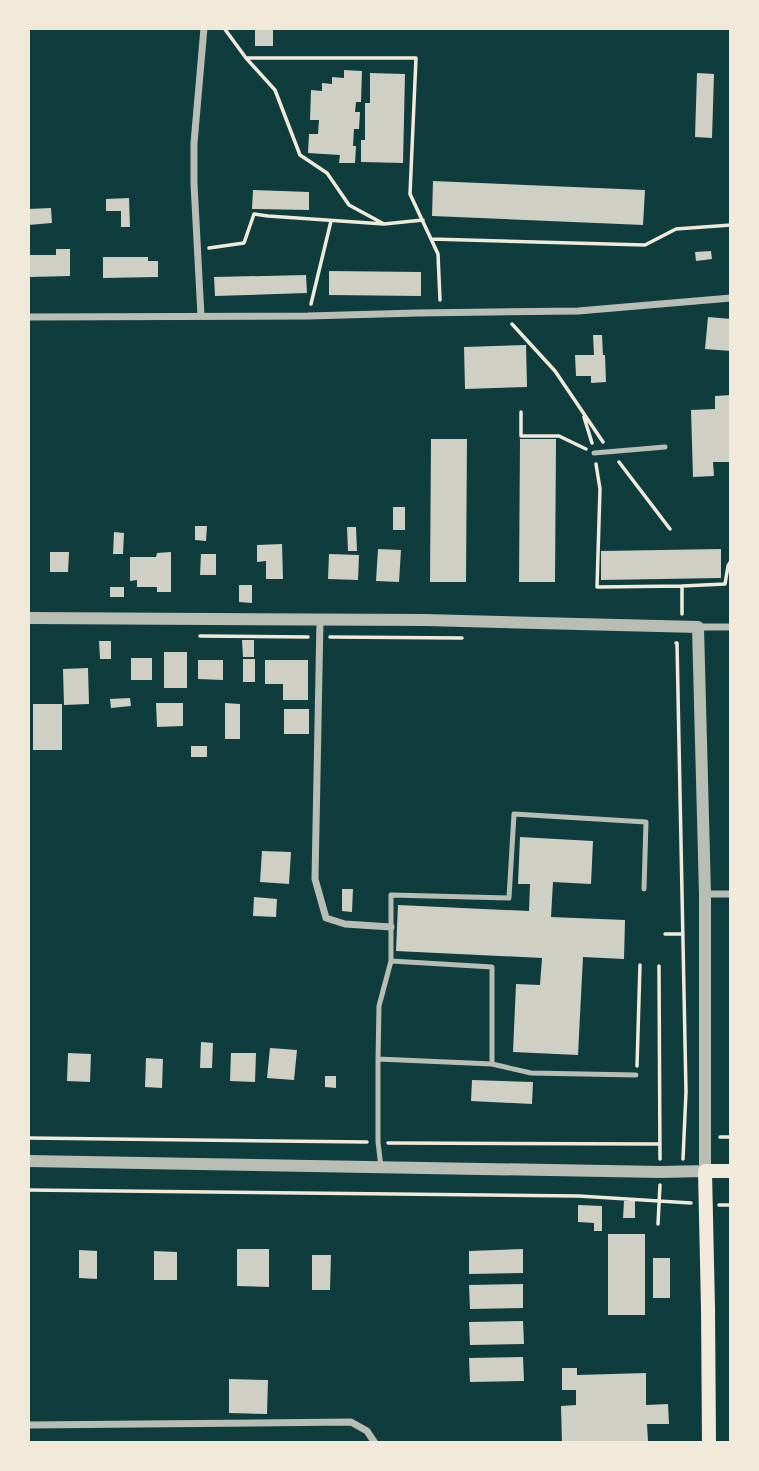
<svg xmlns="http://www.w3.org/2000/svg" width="759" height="1471" viewBox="0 0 759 1471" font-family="Merriweather,serif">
<rect width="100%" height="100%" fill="#0f3d3e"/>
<!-- building -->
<path fill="#cfcfc3" d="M 255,28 L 273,28 L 273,46 L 255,46 Z
M 344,70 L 362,71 L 361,102 L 356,102 L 355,112 L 360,112 L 359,129 L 354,129 L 353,146 L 356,146 L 355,163 L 339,163 L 340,155 L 308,153 L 309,134 L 318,134 L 319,120 L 310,120 L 311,90 L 322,91 L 322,83 L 332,84 L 332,77 L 344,78 Z
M 370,73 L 405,74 L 403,163 L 361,162 L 361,140 L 365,140 L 365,103 L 370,103 Z
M 697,73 L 714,74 L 712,138 L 695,137 Z
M 433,181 L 645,190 L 643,225 L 432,216 Z
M 253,190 L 309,192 L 309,210 L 252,209 Z
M 129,198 L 130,227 L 121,227 L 121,211 L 106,211 L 106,199 Z
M 51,208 L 52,223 L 28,225 L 28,209 Z
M 56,249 L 70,249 L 70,276 L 30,277 L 30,255 L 56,255 Z
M 711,251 L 712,259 L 696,261 L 695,252 Z
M 103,257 L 148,257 L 148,261 L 158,261 L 158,277 L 103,278 Z
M 329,271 L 421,272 L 421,296 L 329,295 Z
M 306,275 L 307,293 L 215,296 L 214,277 Z
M 708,317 L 731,319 L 731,351 L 705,349 Z
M 593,335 L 602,335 L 603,355 L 605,355 L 606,382 L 591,383 L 591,376 L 576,376 L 575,355 L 594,355 Z
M 526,345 L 527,387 L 465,389 L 464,347 Z
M 731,395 L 731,462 L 713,462 L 714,476 L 693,477 L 691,410 L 715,409 L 715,396 Z
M 431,439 L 467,439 L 466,582 L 430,582 Z
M 520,439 L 556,439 L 555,582 L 519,582 Z
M 393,507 L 405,507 L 405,530 L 393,530 Z
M 195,526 L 207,526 L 206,541 L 195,540 Z
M 347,527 L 356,527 L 357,551 L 348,551 Z
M 114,532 L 124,533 L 123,554 L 113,554 Z
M 282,544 L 283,579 L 266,579 L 266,561 L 257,562 L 257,545 Z
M 378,549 L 401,550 L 399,582 L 376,581 Z
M 721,549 L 721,578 L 601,580 L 601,551 Z
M 50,552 L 69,552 L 68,572 L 50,572 Z
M 171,552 L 171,592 L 157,592 L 157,587 L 137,587 L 137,580 L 130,581 L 130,557 L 156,557 L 157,553 Z
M 201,554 L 216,554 L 216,575 L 200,575 Z
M 329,554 L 359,555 L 358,580 L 328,579 Z
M 239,585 L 252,585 L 252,603 L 239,602 Z
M 110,587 L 124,587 L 124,597 L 110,597 Z
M 242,640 L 254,640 L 254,657 L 243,657 Z
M 99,641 L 111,641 L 111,659 L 100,659 Z
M 164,652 L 187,652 L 187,688 L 164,688 Z
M 131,658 L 152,658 L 152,680 L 131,680 Z
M 243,659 L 255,659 L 255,682 L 243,682 Z
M 198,660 L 223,660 L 223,680 L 198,679 Z
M 265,660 L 308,660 L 308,700 L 283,700 L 283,684 L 265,684 Z
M 88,668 L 89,704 L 64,705 L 63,669 Z
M 130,698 L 131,706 L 111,708 L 110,699 Z
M 156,703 L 183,703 L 183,726 L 157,727 Z
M 225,703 L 240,704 L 240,739 L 225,739 Z
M 33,704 L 62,704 L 62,750 L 33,750 Z
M 284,709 L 309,709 L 309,734 L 284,734 Z
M 191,746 L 207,746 L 207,757 L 191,757 Z
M 520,837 L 593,841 L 591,884 L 553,882 L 551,917 L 625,920 L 624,959 L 583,957 L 578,1055 L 513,1052 L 516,984 L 540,985 L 542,958 L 396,951 L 398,905 L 529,911 L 530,884 L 518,884 Z
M 262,851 L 291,852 L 289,884 L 260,882 Z
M 342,889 L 353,889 L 352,912 L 342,911 Z
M 254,897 L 277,899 L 276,917 L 253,916 Z
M 201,1042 L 213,1043 L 212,1068 L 200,1068 Z
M 270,1048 L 297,1050 L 294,1080 L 267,1078 Z
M 68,1053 L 91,1054 L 90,1082 L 67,1081 Z
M 231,1053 L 256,1053 L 255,1082 L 230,1081 Z
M 146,1058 L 163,1059 L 162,1088 L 145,1087 Z
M 325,1076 L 336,1076 L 336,1088 L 325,1087 Z
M 472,1080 L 533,1082 L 532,1104 L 471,1101 Z
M 624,1201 L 635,1201 L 635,1218 L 623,1218 Z
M 578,1205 L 602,1206 L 602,1231 L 594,1231 L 594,1223 L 578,1222 Z
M 608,1234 L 645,1234 L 645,1315 L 608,1315 Z
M 237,1249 L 269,1249 L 269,1287 L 237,1286 Z
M 523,1249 L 523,1273 L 469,1274 L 469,1251 Z
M 79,1250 L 97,1251 L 97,1279 L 79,1278 Z
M 154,1251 L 177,1252 L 177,1280 L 154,1280 Z
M 312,1255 L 331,1255 L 330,1290 L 312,1290 Z
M 653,1258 L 670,1258 L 670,1298 L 653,1298 Z
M 523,1284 L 523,1308 L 470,1309 L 469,1285 Z
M 523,1321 L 524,1344 L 470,1345 L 469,1322 Z
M 523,1357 L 524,1381 L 470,1382 L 469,1358 Z
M 562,1368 L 577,1368 L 577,1375 L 646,1373 L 646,1405 L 668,1404 L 669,1424 L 647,1424 L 648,1441 L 562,1443 L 561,1406 L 576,1405 L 576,1390 L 562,1390 Z
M 229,1379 L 268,1380 L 267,1414 L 229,1413 Z"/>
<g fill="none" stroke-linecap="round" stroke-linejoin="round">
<!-- path -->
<path stroke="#f1e9da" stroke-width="3.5" d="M 224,28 L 246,58 L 275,90 L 300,155 L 327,173 L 349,205 L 384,224
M 246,58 L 416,58 L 410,194 L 438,254 L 440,300
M 431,239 L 645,245 L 676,229 L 731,225
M 209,248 L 244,243 L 254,214 L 268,216 L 384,224 L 423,220
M 311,304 L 331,221
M 512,324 L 555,371 L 603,442
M 521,412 L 521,436 L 559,436 L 586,449
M 584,417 L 592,443
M 619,462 L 670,529
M 596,464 L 600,489 L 597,587 L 682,586
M 682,614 L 682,586 L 725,584 L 728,566 L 731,561
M 200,636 L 308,637
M 330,637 L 462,638
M 676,643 L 677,643 L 686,1092 L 683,1159
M 665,934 L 683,934
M 659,966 L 660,1159
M 637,1066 L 640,965
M 720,1137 L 731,1137
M 28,1138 L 367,1142
M 388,1143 L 659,1144
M 28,1190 L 579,1196 L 691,1203
M 719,1205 L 731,1205
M 658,1224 L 660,1185"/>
<!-- service -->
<path stroke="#b8beb3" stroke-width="5" d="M 594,453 L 665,447
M 391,961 L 379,1006 L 378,1059 L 492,1064
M 378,1059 L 378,1142 L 381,1167
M 636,1075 L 531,1073 L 492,1064 L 492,967 L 391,961 L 391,895 L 509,898 L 514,814 L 646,822 L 644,889"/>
<!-- minor -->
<path stroke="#b8beb3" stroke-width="7" d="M 201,316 L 194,184 L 194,143 L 204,28
M 28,317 L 308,316 L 417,313 L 578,311 L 731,298
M 320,620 L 315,879 L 326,918 L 345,924 L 391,927
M 698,627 L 731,627
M 705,894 L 731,894
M 28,1425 L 351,1422 L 367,1431 L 375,1443"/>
<!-- tertiary -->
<path stroke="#b8beb3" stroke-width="12" d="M 28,618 L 425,620 L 698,627 L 705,894 L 705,1171 L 661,1172 L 28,1161"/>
<!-- secondary -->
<path stroke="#f1e9da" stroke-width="14" d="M 709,1443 L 708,1308 L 705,1171 L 731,1171"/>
</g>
<!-- border -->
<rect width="759" height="1471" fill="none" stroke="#f1e9da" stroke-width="60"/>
</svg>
